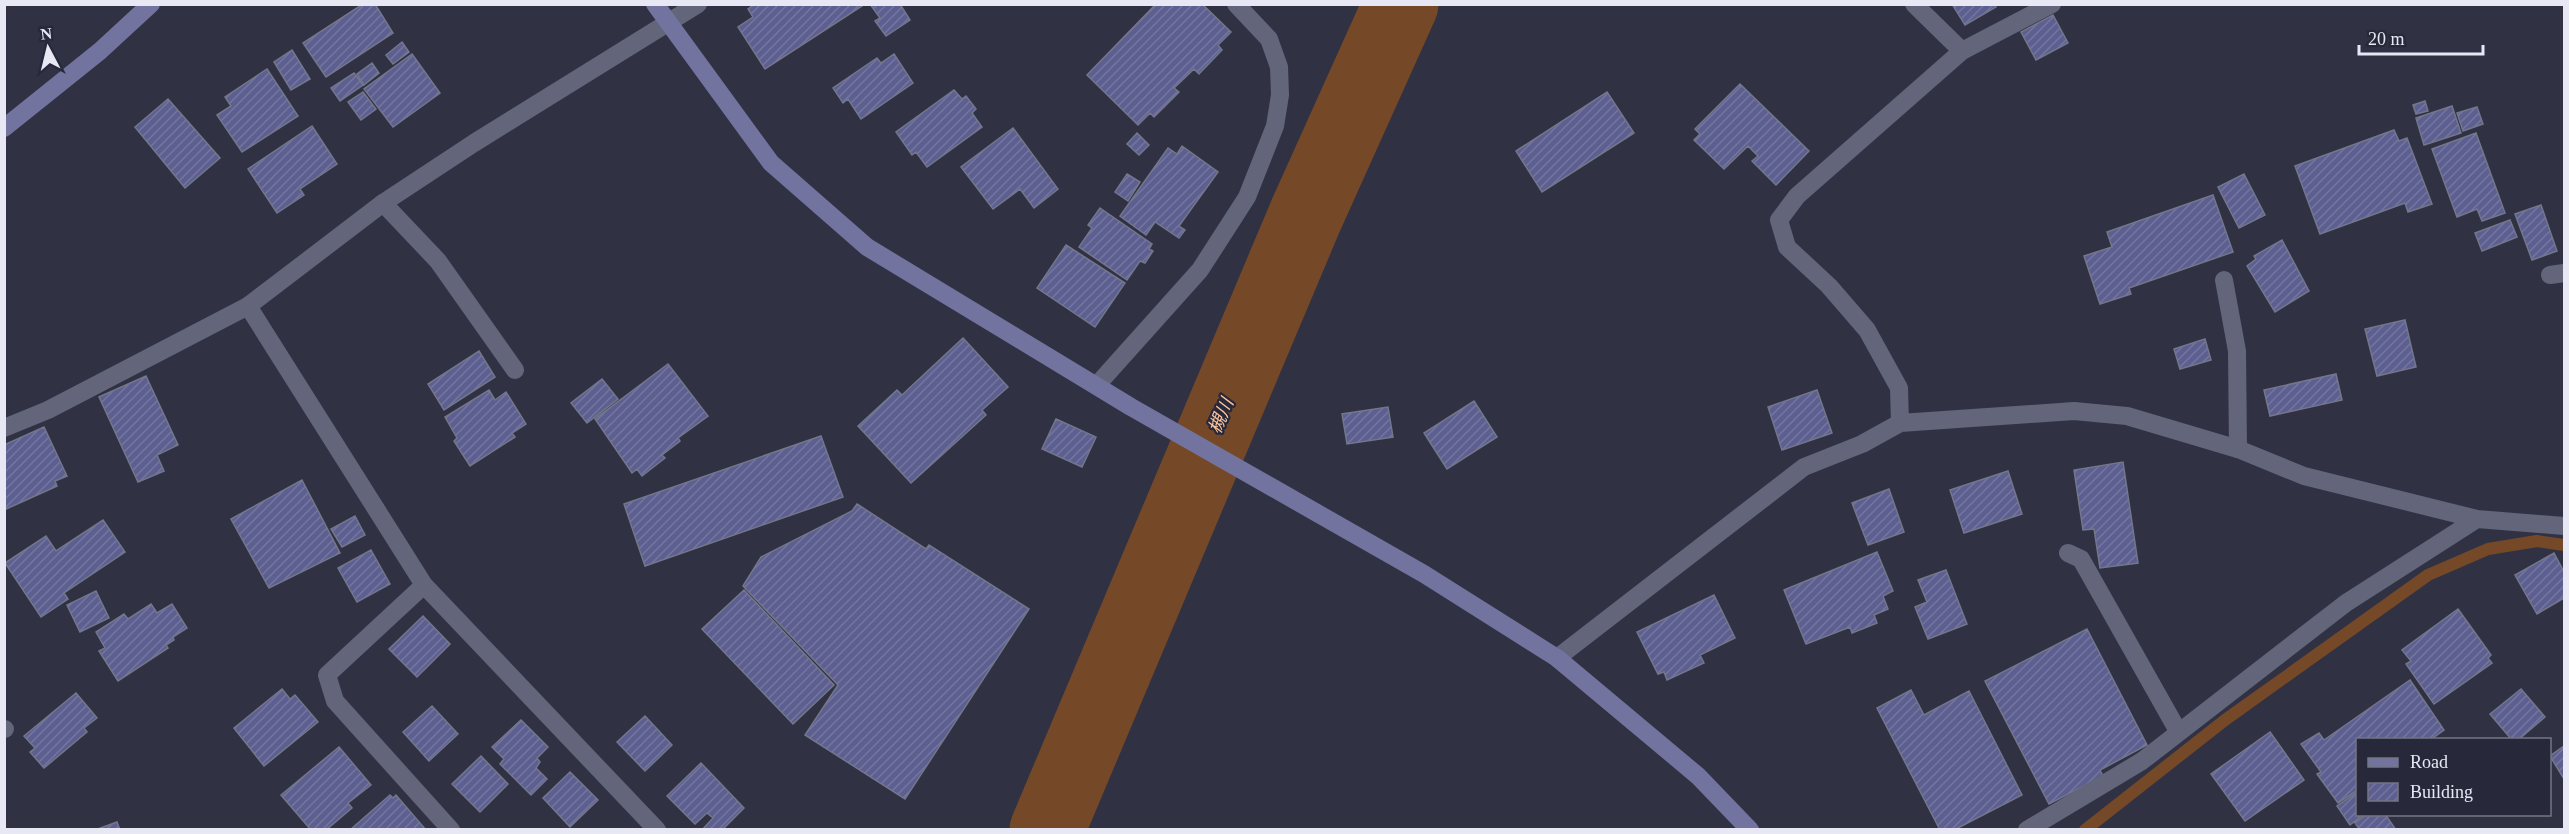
<svg xmlns="http://www.w3.org/2000/svg" width="2569" height="834" viewBox="0 0 2569 834" font-family="'Times New Roman','Noto Sans JP',serif">
<defs>
<pattern id="building-hatch" width="6" height="6" patternUnits="userSpaceOnUse" patternTransform="scale(1.5)"><rect width="6" height="6" fill="#5c5f8f"/><path d="M-1 1l2-2M0 6l6-6M5 7l2-2" fill="none" stroke="#73769f"/></pattern>
</defs>
<rect width="100%" height="100%" fill="#303244"/>
<g fill="none" stroke-linecap="round" stroke-linejoin="round">
<!-- stream -->
<path stroke="#754928" stroke-width="12" d="M 2085,830 L 2225,720 L 2428,575 L 2488,549 L 2537,541 L 2564,545"/>
<!-- river -->
<path stroke="#754928" stroke-width="75" d="M 1047,830 L 1306,215 L 1401,4"/>
</g>
<!-- building -->
<path fill="url(#building-hatch)" stroke="#74768c" stroke-width="1.5" d="M 363,4 L 375,4 L 393,33 L 326,77 L 303,43 Z
M 755,4 L 861,4 L 862,6 L 765,69 L 738,27 L 753,17 L 748,9 Z
M 870,4 L 900,4 L 910,20 L 886,36 L 875,21 L 880,18 Z
M 1156,4 L 1202,4 L 1231,32 L 1218,45 L 1222,50 L 1199,74 L 1194,69 L 1174,88 L 1179,92 L 1154,117 L 1150,113 L 1138,125 L 1087,75 Z
M 1952,4 L 1995,4 L 1996,7 L 1965,25 Z
M 2053,15 L 2068,43 L 2036,60 L 2021,32 Z
M 402,42 L 409,52 L 393,64 L 386,55 Z
M 292,50 L 310,79 L 291,90 L 274,62 Z
M 412,54 L 440,93 L 393,127 L 364,89 Z
M 894,54 L 913,83 L 861,119 L 848,99 L 843,103 L 833,88 L 877,58 L 881,63 Z
M 372,63 L 379,73 L 364,85 L 357,74 Z
M 267,69 L 298,116 L 242,152 L 217,115 L 231,106 L 225,97 Z
M 354,73 L 363,85 L 340,101 L 331,88 Z
M 1740,84 L 1809,151 L 1776,185 L 1752,161 L 1758,156 L 1748,146 L 1724,169 L 1694,140 L 1700,134 L 1695,129 Z
M 954,90 L 962,99 L 966,96 L 976,109 L 972,113 L 982,127 L 927,167 L 916,152 L 912,155 L 896,132 Z
M 363,92 L 376,109 L 361,120 L 348,102 Z
M 1607,92 L 1634,133 L 1542,192 L 1516,151 Z
M 168,99 L 220,158 L 185,188 L 135,127 Z
M 2425,101 L 2428,111 L 2416,114 L 2413,105 Z
M 2452,106 L 2461,133 L 2424,145 L 2416,118 Z
M 2477,107 L 2483,124 L 2463,131 L 2457,113 Z
M 312,126 L 337,164 L 300,189 L 304,195 L 277,213 L 248,169 Z
M 1013,128 L 1058,189 L 1034,208 L 1020,189 L 993,209 L 961,167 Z
M 2394,130 L 2399,141 L 2407,138 L 2432,204 L 2408,212 L 2405,203 L 2320,234 L 2295,166 Z
M 1137,133 L 1149,145 L 1139,155 L 1127,144 Z
M 2476,133 L 2505,213 L 2482,221 L 2477,209 L 2457,217 L 2432,149 Z
M 1182,146 L 1218,172 L 1179,226 L 1185,230 L 1179,238 L 1155,222 L 1146,235 L 1120,216 L 1168,148 L 1177,154 Z
M 1127,174 L 1140,182 L 1128,201 L 1115,192 Z
M 2244,174 L 2265,215 L 2239,228 L 2218,187 Z
M 2213,195 L 2233,252 L 2129,288 L 2131,294 L 2100,304 L 2084,256 L 2112,247 L 2107,232 Z
M 2541,205 L 2557,251 L 2532,260 L 2515,214 Z
M 1100,208 L 1152,244 L 1149,249 L 1153,251 L 1145,263 L 1140,261 L 1127,280 L 1079,247 L 1092,228 L 1088,225 Z
M 2510,220 L 2517,237 L 2482,251 L 2475,233 Z
M 2282,240 L 2309,291 L 2275,312 L 2247,266 L 2256,259 L 2254,256 Z
M 1066,245 L 1125,283 L 1095,327 L 1037,288 Z
M 2405,320 L 2416,367 L 2377,376 L 2365,329 Z
M 963,338 L 1008,387 L 982,410 L 986,415 L 911,483 L 858,426 L 897,390 L 902,395 Z
M 2205,339 L 2211,360 L 2180,369 L 2174,349 Z
M 479,351 L 495,377 L 444,410 L 428,384 Z
M 668,364 L 708,416 L 678,438 L 680,441 L 662,455 L 665,458 L 642,476 L 637,469 L 632,473 L 595,419 Z
M 2336,374 L 2342,400 L 2270,416 L 2264,390 Z
M 146,376 L 178,445 L 157,455 L 164,471 L 138,482 L 99,397 Z
M 602,379 L 618,399 L 587,423 L 571,403 Z
M 489,390 L 495,400 L 506,392 L 526,424 L 512,433 L 515,437 L 470,466 L 454,441 L 457,438 L 445,417 Z
M 1817,390 L 1832,433 L 1782,450 L 1768,407 Z
M 1474,401 L 1497,437 L 1447,469 L 1424,433 Z
M 1388,407 L 1393,437 L 1347,444 L 1342,414 Z
M 1056,419 L 1096,437 L 1082,467 L 1042,449 Z
M 44,427 L 67,476 L 55,481 L 57,486 L 4,510 L 4,445 Z
M 821,436 L 843,497 L 645,566 L 624,504 Z
M 2123,462 L 2138,563 L 2100,568 L 2094,529 L 2083,530 L 2074,470 Z
M 2008,471 L 2022,514 L 1964,533 L 1950,490 Z
M 302,480 L 340,553 L 269,588 L 231,519 Z
M 1889,489 L 1904,532 L 1868,545 L 1852,503 Z
M 857,504 L 926,549 L 929,545 L 1029,609 L 905,799 L 805,735 L 838,685 L 743,586 L 761,557 L 852,511 Z
M 355,516 L 365,535 L 342,547 L 331,529 Z
M 103,520 L 125,552 L 64,593 L 68,599 L 41,617 L 5,563 L 46,536 L 56,551 Z
M 371,550 L 390,584 L 357,602 L 338,568 Z
M 1877,552 L 1893,591 L 1883,596 L 1888,609 L 1874,615 L 1877,623 L 1852,633 L 1850,627 L 1806,644 L 1784,590 Z
M 2554,553 L 2564,572 L 2564,598 L 2537,614 L 2515,575 Z
M 1946,570 L 1967,624 L 1928,639 L 1915,607 L 1927,602 L 1918,580 Z
M 744,590 L 834,685 L 793,724 L 702,629 Z
M 96,591 L 109,618 L 80,632 L 67,605 Z
M 1714,595 L 1735,638 L 1700,655 L 1704,663 L 1667,680 L 1664,672 L 1658,674 L 1637,632 Z
M 151,604 L 157,613 L 172,604 L 187,628 L 173,637 L 174,640 L 166,645 L 168,648 L 118,681 L 99,651 L 105,648 L 96,632 L 124,614 L 128,619 Z
M 2458,609 L 2491,655 L 2488,658 L 2492,663 L 2434,704 L 2406,664 L 2411,661 L 2402,650 Z
M 423,616 L 450,644 L 417,677 L 389,649 Z
M 2087,629 L 2147,745 L 2100,770 L 2103,776 L 2049,804 L 1985,681 Z
M 2410,680 L 2444,730 L 2430,740 L 2358,740 L 2358,790 L 2338,803 L 2317,774 L 2321,772 L 2301,744 L 2319,733 L 2324,740 Z
M 282,689 L 290,699 L 295,695 L 318,722 L 264,766 L 234,728 Z
M 2521,689 L 2545,717 L 2518,740 L 2512,740 L 2490,714 Z
M 1911,690 L 1924,715 L 1969,691 L 2022,795 L 1954,830 L 1940,830 L 1877,708 Z
M 76,693 L 97,718 L 84,728 L 87,732 L 44,768 L 30,752 L 35,748 L 24,736 Z
M 432,706 L 458,734 L 429,761 L 403,732 Z
M 645,716 L 672,745 L 645,771 L 617,742 Z
M 521,720 L 548,747 L 537,758 L 540,762 L 536,768 L 547,779 L 531,795 L 500,764 L 504,759 L 492,747 Z
M 2270,732 L 2304,780 L 2245,821 L 2211,774 Z
M 2564,746 L 2564,779 L 2550,756 Z
M 339,747 L 371,785 L 348,803 L 352,808 L 326,830 L 311,830 L 281,795 Z
M 481,756 L 508,784 L 480,812 L 452,784 Z
M 701,763 L 744,808 L 722,830 L 702,830 L 713,818 L 707,813 L 695,824 L 667,796 Z
M 570,772 L 598,800 L 570,827 L 543,798 Z
M 2358,792 L 2358,814 L 2364,814 L 2350,825 L 2337,806 Z
M 390,795 L 393,798 L 396,795 L 426,830 L 350,830 Z
M 2367,814 L 2385,814 L 2396,830 L 2360,830 L 2355,823 Z
M 117,822 L 120,830 L 95,830 Z"/>
<g fill="none" stroke-linecap="round" stroke-linejoin="round">
<!-- lane -->
<path stroke="#63657a" stroke-width="18" d="M 1914,4 L 1962,51
M 383,203 L 438,261 L 515,370
M 2550,275 L 2564,273
M 2224,280 L 2237,351 L 2238,449
M 4,428 L 48,410 L 248,306
M 2068,553 L 2081,559 L 2178,731
M 4,729 L 5,729"/>
<!-- street -->
<path stroke="#63657a" stroke-width="18" d="M 1097,385 L 1200,270 L 1247,197 L 1275,126 L 1280,95 L 1279,67 L 1269,39 L 1236,4
M 1900,423 L 1899,388 L 1867,330 L 1829,286 L 1787,247 L 1779,220 L 1797,196 L 1962,51 L 2052,4
M 424,585 L 327,675 L 335,701 L 451,830
M 1557,658 L 1804,467 L 1862,444 L 1900,423 L 2074,411 L 2127,416 L 2238,449 L 2304,476 L 2477,519
M 657,830 L 424,585 L 248,306 L 383,203 L 474,143 L 698,4
M 2027,830 L 2142,761 L 2346,603 L 2477,519 L 2564,526"/>
<!-- secondary -->
<path stroke="#72749f" stroke-width="18" d="M 655,4 L 771,163 L 867,247 L 1131,407 L 1424,574 L 1557,658 L 1698,776 L 1750,830
M 4,128 L 100,51 L 151,4"/>
</g>
<g text-anchor="middle" stroke-width="4.5" stroke-linejoin="round" paint-order="stroke">
<!-- water labels -->
<g font-size="18" font-style="italic" fill="#fdc49b" stroke="#27283a">
<text transform="translate(1221 416) rotate(-67)" y="6">槻川</text>
</g>
</g>
<!-- border -->
<rect width="2569" height="834" fill="none" stroke="#e7e8f4" stroke-width="12"/>
<!-- legend -->
<rect x="2356" y="738" width="195" height="78" fill="#27283a" stroke="#747584" stroke-width="1.5"/>
<rect x="2368" y="758" width="30" height="9" fill="#72749f" stroke="#747584" stroke-width="1.5"/>
<text x="2410" y="768" font-size="18" fill="#e7e8f4">Road</text>
<rect x="2368" y="783" width="30" height="18" fill="url(#building-hatch)" stroke="#747584" stroke-width="1.5"/>
<text x="2410" y="798" font-size="18" fill="#e7e8f4">Building</text>
<!-- north arrow -->
<g transform="translate(48 48) rotate(353)" stroke="#27283a" stroke-width="4.5" paint-order="stroke">
<path d="M0-4.5L10 22L0 15L-10 22Z" fill="#e7e8f4"/>
<text y="-9" font-size="16" font-weight="bold" text-anchor="middle" fill="#e7e8f4">N</text>
</g>
<!-- scale -->
<path d="M2359 45v9h124v-9" fill="none" stroke="#e7e8f4" stroke-width="3"/>
<text x="2368" y="45" font-size="18" fill="#e7e8f4" stroke="#27283a" stroke-width="4.5" paint-order="stroke">20 m</text>
</svg>
